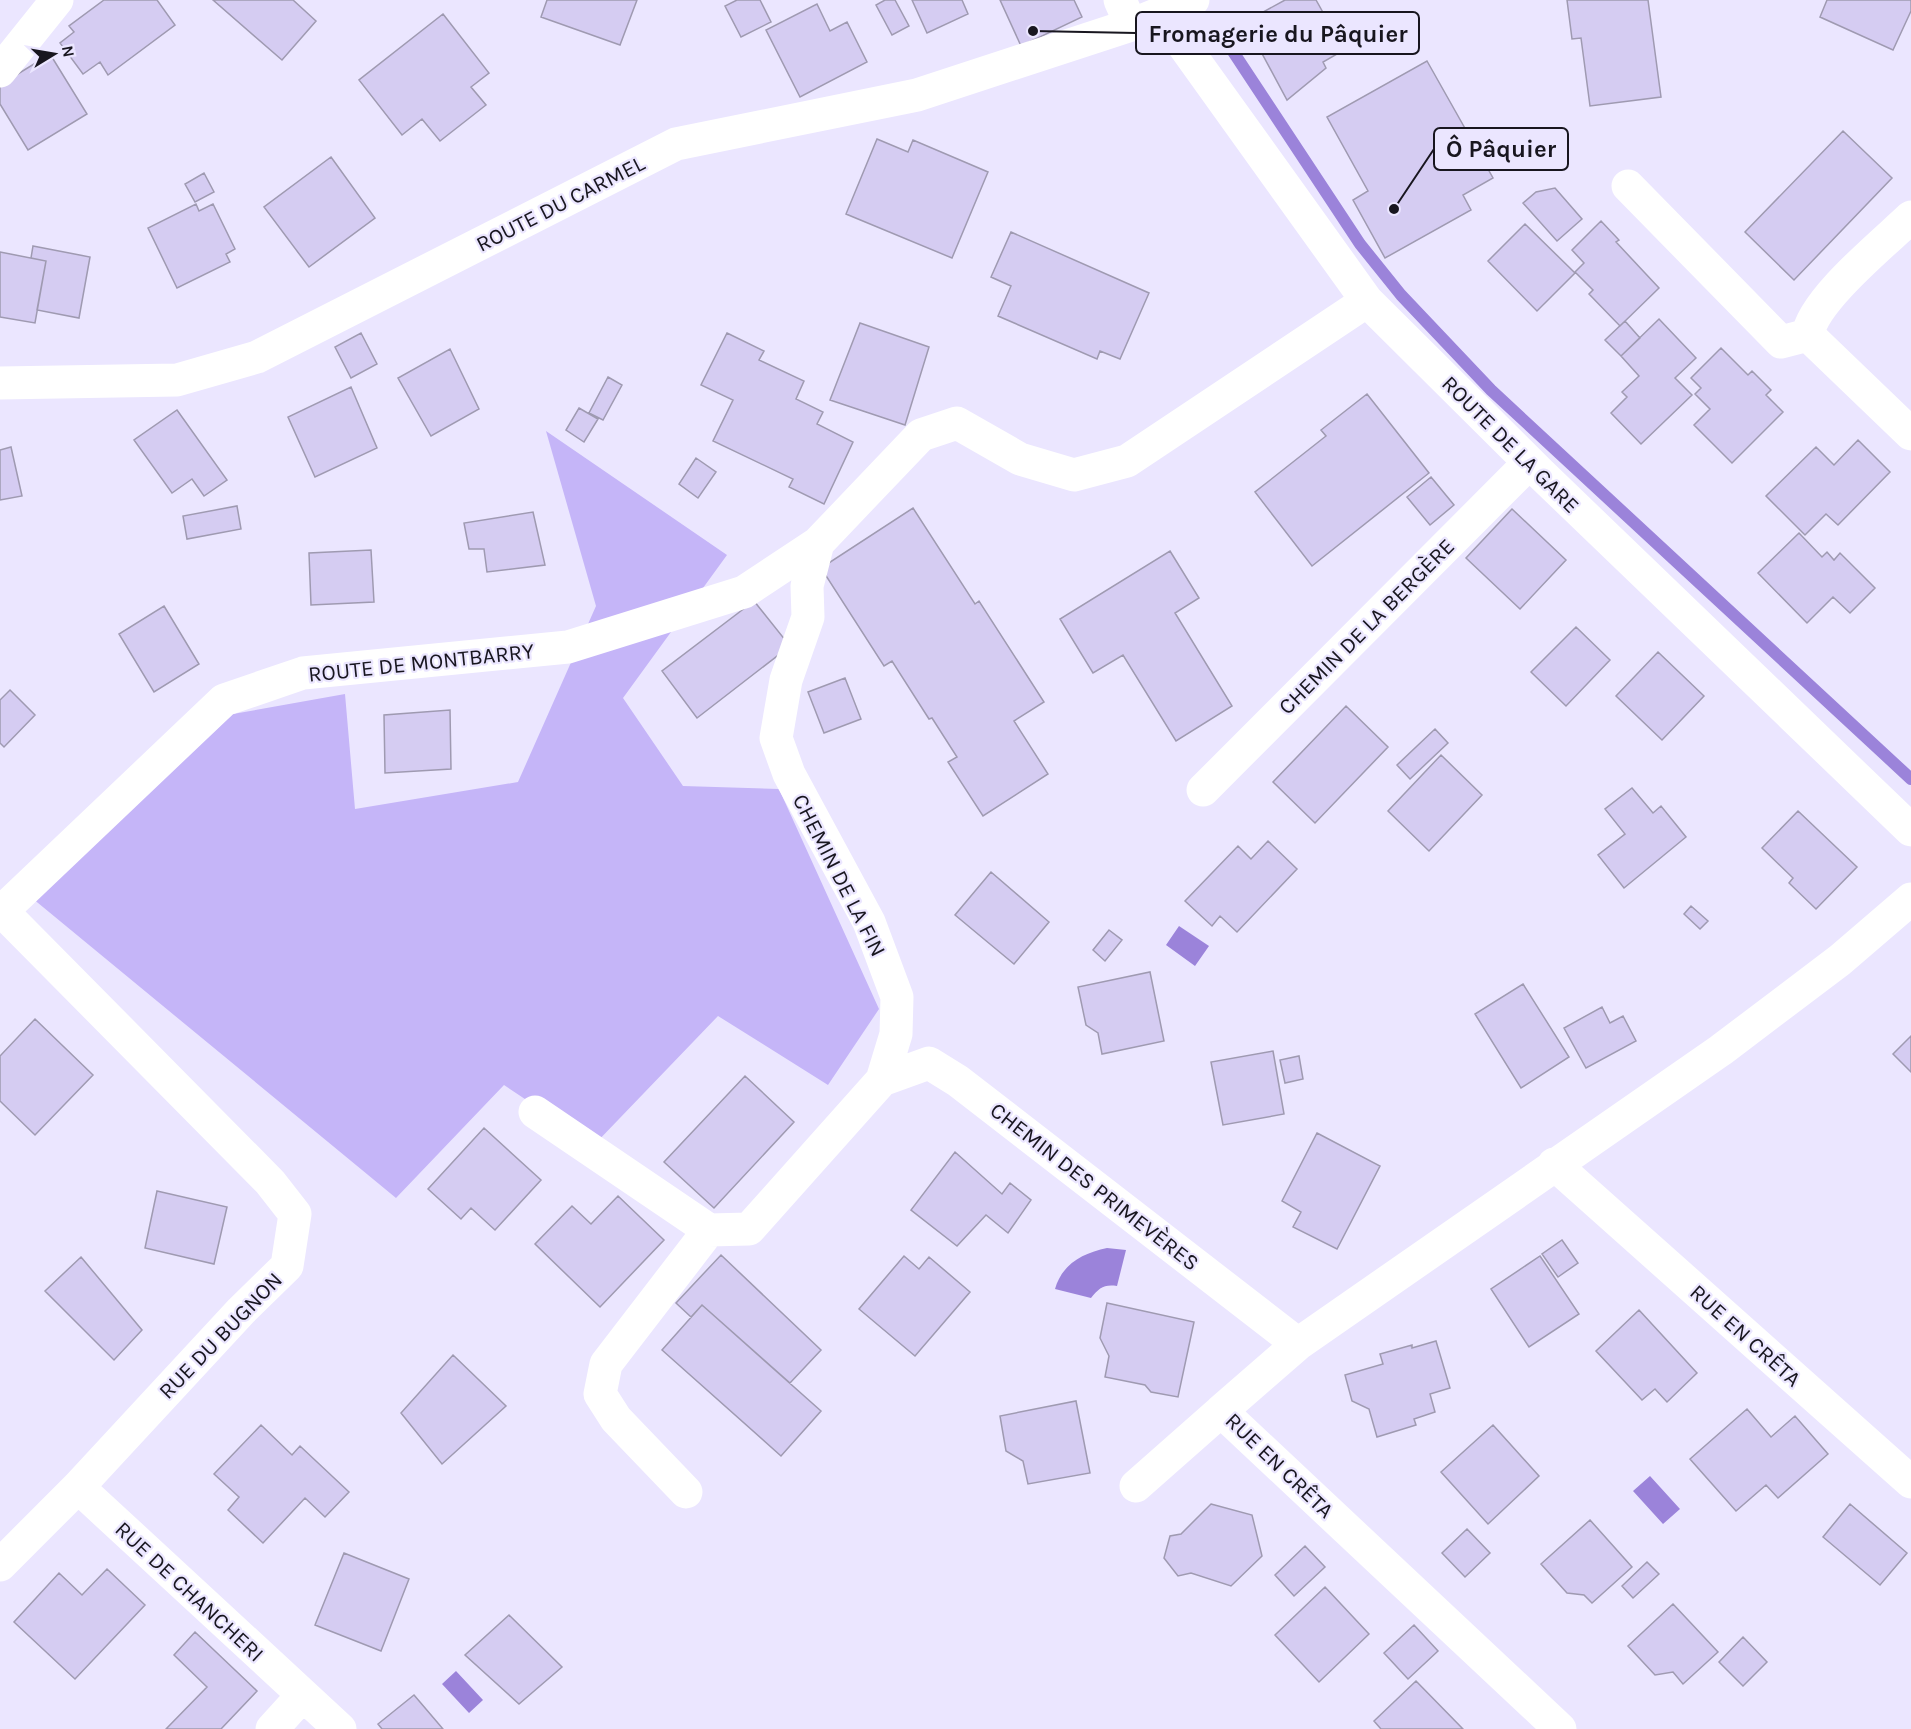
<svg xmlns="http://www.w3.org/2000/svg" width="1911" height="1729" viewBox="0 0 1911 1729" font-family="Karla,sans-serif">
<rect width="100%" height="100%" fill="#ebe6ff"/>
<!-- green -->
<path fill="#c5b5f8" d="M 546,431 L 727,555 L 623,698 L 683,786 L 779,789 L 879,1009 L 828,1085 L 718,1016 L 594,1145 L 504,1085 L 396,1198 L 32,898 L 233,714 L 345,694 L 355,809 L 518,782 L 596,606 Z"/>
<!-- water -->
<path fill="#9b83da" d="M 1179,926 L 1209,946 L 1195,966 L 1166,945 Z
M 1107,1248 L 1126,1250 L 1117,1286 C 1104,1284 1099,1288 1091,1298 L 1055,1289 C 1062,1264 1083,1253 1107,1248 Z
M 1650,1476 L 1680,1509 L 1663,1524 L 1633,1491 Z
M 456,1671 L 483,1700 L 469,1713 L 442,1684 Z"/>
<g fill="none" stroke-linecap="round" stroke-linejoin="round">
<!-- stream -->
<path stroke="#9b83da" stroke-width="12" d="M 1210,26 L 1228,44 L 1360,244 L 1401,295 L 1491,390 L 1911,779"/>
</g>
<!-- building -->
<path fill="#d5ccf2" stroke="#9f9ab1" stroke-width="1.5" d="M 104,0 L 157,0 L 175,25 L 108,75 L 100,62 L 83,74 L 60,43 L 74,32 L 69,26 Z
M 213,0 L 293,0 L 316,21 L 282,60 Z
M 547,0 L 637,0 L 620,45 L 541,17 Z
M 737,0 L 760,0 L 771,22 L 741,37 L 725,6 Z
M 885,0 L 895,0 L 909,26 L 892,35 L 876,5 Z
M 912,0 L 962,0 L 968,14 L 927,33 Z
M 1000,0 L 1074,0 L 1082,17 L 1021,46 Z
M 1285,0 L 1316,0 L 1344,50 L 1323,62 L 1326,68 L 1287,100 L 1245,22 Z
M 1567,0 L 1648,0 L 1661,97 L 1590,106 L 1581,38 L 1572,39 Z
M 1827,0 L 1911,0 L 1911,11 L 1893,50 L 1820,17 Z
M 817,4 L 830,31 L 847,22 L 867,62 L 800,97 L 766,30 Z
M 443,14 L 489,73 L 471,87 L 486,105 L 440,141 L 422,119 L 402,135 L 359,80 Z
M 50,54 L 87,114 L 28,150 L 0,104 L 0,85 Z
M 1427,61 L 1493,178 L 1463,195 L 1471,210 L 1385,258 L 1353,200 L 1368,191 L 1327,117 Z
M 1843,131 L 1892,178 L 1794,280 L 1745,232 Z
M 877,139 L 908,152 L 913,140 L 988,172 L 952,258 L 846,214 Z
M 331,157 L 375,218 L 309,267 L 264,207 Z
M 204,173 L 214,192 L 195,202 L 185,184 Z
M 1555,188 L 1582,219 L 1557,241 L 1523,203 L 1536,192 Z
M 196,204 L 199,211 L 213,204 L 235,249 L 226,254 L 230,262 L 177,288 L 148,228 Z
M 1601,221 L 1619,240 L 1616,242 L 1659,288 L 1620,326 L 1589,294 L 1593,290 L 1575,272 L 1584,263 L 1572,250 Z
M 1525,224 L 1575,273 L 1537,311 L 1488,261 Z
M 1011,232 L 1149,293 L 1120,359 L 1100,351 L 1097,359 L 998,316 L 1011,286 L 991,277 Z
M 33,246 L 90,257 L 79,318 L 37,310 L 46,261 L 31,258 Z
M 0,252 L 46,261 L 35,323 L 0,317 Z
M 1659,319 L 1696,358 L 1675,378 L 1692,395 L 1641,444 L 1611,413 L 1627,397 L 1622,392 L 1639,376 L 1621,356 Z
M 1625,321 L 1640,338 L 1621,356 L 1605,340 Z
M 860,323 L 929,347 L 905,425 L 830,400 Z
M 361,333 L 377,364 L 351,378 L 335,347 Z
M 727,333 L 764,351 L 759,360 L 804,381 L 796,399 L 823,412 L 817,424 L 853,442 L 824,504 L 789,487 L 793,479 L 713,441 L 733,400 L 701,385 Z
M 1721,348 L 1748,375 L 1752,371 L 1771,390 L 1766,395 L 1783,412 L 1732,463 L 1694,425 L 1710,409 L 1695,394 L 1701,388 L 1691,378 Z
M 450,349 L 479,409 L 431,436 L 398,378 Z
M 608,377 L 622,385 L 603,420 L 589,413 Z
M 351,387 L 377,448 L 315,477 L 288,417 Z
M 1367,394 L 1429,473 L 1312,566 L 1255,492 L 1326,436 L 1321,430 Z
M 579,408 L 598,419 L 584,442 L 566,430 Z
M 177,410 L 227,480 L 204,496 L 192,479 L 172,493 L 134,440 Z
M 1858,440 L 1890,472 L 1838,525 L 1826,514 L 1805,535 L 1766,496 L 1816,447 L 1834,465 Z
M 11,447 L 22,496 L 0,500 L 0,450 Z
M 696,458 L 716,472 L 698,498 L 679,484 Z
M 1431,477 L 1454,505 L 1430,525 L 1407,497 Z
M 237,506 L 241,529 L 187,539 L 183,516 Z
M 913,508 L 975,604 L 979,601 L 1044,702 L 1014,721 L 1048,774 L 983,816 L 948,762 L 957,757 L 932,718 L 929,719 L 892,661 L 884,666 L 821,568 Z
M 1512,509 L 1566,560 L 1520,609 L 1466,558 Z
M 533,512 L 545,565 L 487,572 L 484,549 L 469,549 L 464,523 Z
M 1799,533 L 1822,557 L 1827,552 L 1834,560 L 1840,553 L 1875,588 L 1850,613 L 1833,597 L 1807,623 L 1758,573 Z
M 371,550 L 374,602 L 311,605 L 309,553 Z
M 1170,551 L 1199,598 L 1175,613 L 1232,706 L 1176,741 L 1123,655 L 1093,673 L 1060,619 Z
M 754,601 L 790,646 L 697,718 L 662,671 Z
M 164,606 L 199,664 L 154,692 L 119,634 Z
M 1576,627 L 1610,660 L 1566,706 L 1531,672 Z
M 1658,652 L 1704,696 L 1662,740 L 1616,696 Z
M 845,678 L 861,719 L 824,733 L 808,692 Z
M 10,690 L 35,715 L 4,747 L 0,743 L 0,700 Z
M 1346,706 L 1388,747 L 1315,823 L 1273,782 Z
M 450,710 L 451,769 L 385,773 L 384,715 Z
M 1435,729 L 1448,743 L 1410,779 L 1397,765 Z
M 1441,755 L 1482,795 L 1429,851 L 1388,811 Z
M 1632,788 L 1653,813 L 1661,806 L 1686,837 L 1624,888 L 1598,855 L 1625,834 L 1605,809 Z
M 1798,811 L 1857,867 L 1816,909 L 1789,883 L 1793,878 L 1762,848 Z
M 1268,841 L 1297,869 L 1237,932 L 1220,916 L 1212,926 L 1185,901 L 1238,846 L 1251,859 Z
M 991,872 L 1049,922 L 1014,964 L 955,915 Z
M 1691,906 L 1708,921 L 1700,929 L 1684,914 Z
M 1109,930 L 1122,940 L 1105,961 L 1093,950 Z
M 1150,972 L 1164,1041 L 1102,1054 L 1098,1033 L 1086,1025 L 1078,987 Z
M 1523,984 L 1569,1057 L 1521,1088 L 1475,1014 Z
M 1602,1007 L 1610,1023 L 1623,1016 L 1636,1041 L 1586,1068 L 1564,1028 Z
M 35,1019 L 93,1075 L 35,1135 L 0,1101 L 0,1056 Z
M 1911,1036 L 1911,1072 L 1893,1054 Z
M 1273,1051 L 1284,1114 L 1223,1125 L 1211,1062 Z
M 1299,1056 L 1303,1079 L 1285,1083 L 1280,1060 Z
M 745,1076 L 794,1122 L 714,1208 L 664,1162 Z
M 484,1128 L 541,1180 L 495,1230 L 471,1208 L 461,1219 L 428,1189 Z
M 1317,1133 L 1380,1166 L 1337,1249 L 1293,1227 L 1301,1212 L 1282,1201 Z
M 955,1152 L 1002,1194 L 1010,1183 L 1031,1200 L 1008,1233 L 986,1215 L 957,1246 L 911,1210 Z
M 157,1191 L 227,1207 L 214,1264 L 145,1248 Z
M 618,1196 L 664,1240 L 600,1307 L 535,1244 L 572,1206 L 591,1224 Z
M 1562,1240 L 1578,1263 L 1558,1277 L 1542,1254 Z
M 721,1255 L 821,1350 L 790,1383 L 702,1305 L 691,1317 L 676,1303 Z
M 904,1256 L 919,1269 L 929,1257 L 970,1292 L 915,1356 L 859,1309 Z
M 1540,1256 L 1579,1314 L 1529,1347 L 1491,1289 Z
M 81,1257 L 142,1330 L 114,1360 L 45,1291 Z
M 1107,1303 L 1194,1322 L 1178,1397 L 1151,1392 L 1145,1385 L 1105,1377 L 1109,1356 L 1100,1338 Z
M 702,1305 L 821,1411 L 781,1456 L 662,1350 Z
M 1639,1310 L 1697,1373 L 1667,1402 L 1655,1389 L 1642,1400 L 1596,1351 Z
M 1436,1341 L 1450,1388 L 1430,1394 L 1435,1412 L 1414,1419 L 1416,1425 L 1377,1437 L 1369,1409 L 1352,1401 L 1345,1375 L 1383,1364 L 1380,1354 L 1412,1345 L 1412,1348 Z
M 453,1355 L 506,1406 L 442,1464 L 401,1413 Z
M 1076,1401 L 1090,1473 L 1028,1484 L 1023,1461 L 1006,1451 L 1000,1416 Z
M 1747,1409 L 1771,1437 L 1795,1416 L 1828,1454 L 1778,1498 L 1766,1485 L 1736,1511 L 1690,1459 Z
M 261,1425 L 292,1455 L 300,1446 L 349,1492 L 325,1517 L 305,1498 L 263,1543 L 228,1510 L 239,1497 L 214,1474 Z
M 1493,1425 L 1539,1476 L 1488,1524 L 1441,1472 Z
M 1211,1504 L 1252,1515 L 1262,1556 L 1231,1586 L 1191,1573 L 1178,1576 L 1164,1558 L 1170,1536 L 1181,1534 Z
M 1850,1504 L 1907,1553 L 1880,1585 L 1823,1537 Z
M 1590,1520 L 1632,1567 L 1592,1603 L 1584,1595 L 1567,1593 L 1541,1564 Z
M 1467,1529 L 1490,1553 L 1465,1577 L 1442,1553 Z
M 1305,1546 L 1325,1567 L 1294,1596 L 1275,1575 Z
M 344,1553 L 409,1579 L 381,1651 L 315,1625 Z
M 1647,1562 L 1659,1574 L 1633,1598 L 1622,1586 Z
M 107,1569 L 145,1605 L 75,1679 L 14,1622 L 59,1573 L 82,1595 Z
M 1325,1587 L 1369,1634 L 1319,1682 L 1275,1635 Z
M 1673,1604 L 1718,1652 L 1683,1684 L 1673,1672 L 1655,1675 L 1628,1646 Z
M 509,1615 L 562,1667 L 519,1704 L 465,1655 Z
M 1414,1625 L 1438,1651 L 1408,1679 L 1384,1653 Z
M 195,1632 L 257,1691 L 221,1729 L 166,1729 L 207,1687 L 174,1655 Z
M 1743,1637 L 1767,1662 L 1743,1686 L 1719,1662 Z
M 1416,1681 L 1463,1729 L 1381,1729 L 1374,1721 Z
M 414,1695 L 443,1729 L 382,1729 L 378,1724 Z"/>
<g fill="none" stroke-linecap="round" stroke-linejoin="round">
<!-- minor -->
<path stroke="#fff" stroke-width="33" d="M 1120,0 L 1131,25
M 1161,14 L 1367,301 L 1540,473 L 1911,830
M 0,71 L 57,0
M 1628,186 L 1781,342 L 1808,335
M 1911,217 C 1885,242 1812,301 1808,335 L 1911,434
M 0,383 L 177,380 L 257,357 L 676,144 L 917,95 L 1131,25 L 1193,0
M 1203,790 L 1529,463
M 0,913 L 224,700 L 303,673 L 568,647 L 744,592 L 818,543 L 921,435 L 957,423 L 1020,459 L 1074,475 L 1127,461 L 1367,301
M 882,1080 L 929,1063 L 958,1081 L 1298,1344
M 535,1112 L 709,1230
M 1554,1164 L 1911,1482
M 1136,1486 L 1221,1411
M 78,1487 L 340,1729
M 686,1492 L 616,1419 L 600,1394 L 606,1364 L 709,1230 L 749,1229 L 882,1080 L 896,1034 L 897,997 L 869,922 L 789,774 L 776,738 L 786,680 L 808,617 L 807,586 L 818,543
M 0,1565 L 78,1487 L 241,1311 L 287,1266 L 295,1214 L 270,1182 L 2,911
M 272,1729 L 302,1696
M 1560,1729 L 1221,1411 L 1298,1344 L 1721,1050 L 1840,960 L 1911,899"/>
</g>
<g text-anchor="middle" stroke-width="4.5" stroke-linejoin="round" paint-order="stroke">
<!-- street labels -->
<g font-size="22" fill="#18161f" stroke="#ebe6ff">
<text transform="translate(560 203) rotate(-27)" y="8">ROUTE DU CARMEL</text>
<text transform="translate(1511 444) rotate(45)" y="8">ROUTE DE LA GARE</text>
<text transform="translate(1366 626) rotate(-45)" y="8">CHEMIN DE LA BERGÈRE</text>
<text transform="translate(421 662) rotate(-6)" y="8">ROUTE DE MONTBARRY</text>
<text transform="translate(840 875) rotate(63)" y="8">CHEMIN DE LA FIN</text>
<text transform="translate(1095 1186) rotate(38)" y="8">CHEMIN DES PRIMEVÈRES</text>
<text transform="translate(220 1335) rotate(-46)" y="8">RUE DU BUGNON</text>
<text transform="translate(1746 1335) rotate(42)" y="8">RUE EN CRÊTA</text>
<text transform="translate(1280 1465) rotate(44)" y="8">RUE EN CRÊTA</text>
<text transform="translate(190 1591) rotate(43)" y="8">RUE DE CHANCHERI</text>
</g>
</g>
<!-- callouts -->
<path fill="none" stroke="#18161f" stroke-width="2" d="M1033 31L1136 33M1394 209L1434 149"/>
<g fill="#18161f" stroke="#ebe6ff" stroke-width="2">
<circle cx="1033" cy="31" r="6"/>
<circle cx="1394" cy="209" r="6"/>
</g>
<g fill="#ebe6ff" stroke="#18161f" stroke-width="2">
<rect x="1136" y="12" width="283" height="42" rx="6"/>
<rect x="1434" y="128" width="134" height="42" rx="6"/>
</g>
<g font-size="24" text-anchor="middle" font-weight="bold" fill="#18161f">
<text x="1278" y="42">Fromagerie du Pâquier</text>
<text x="1501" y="157">Ô Pâquier</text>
</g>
<!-- north arrow -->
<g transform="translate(54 54) rotate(79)" stroke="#ebe6ff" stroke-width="4.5" paint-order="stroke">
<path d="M0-4.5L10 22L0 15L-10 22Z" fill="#18161f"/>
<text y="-9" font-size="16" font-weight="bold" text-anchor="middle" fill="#18161f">N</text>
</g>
</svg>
